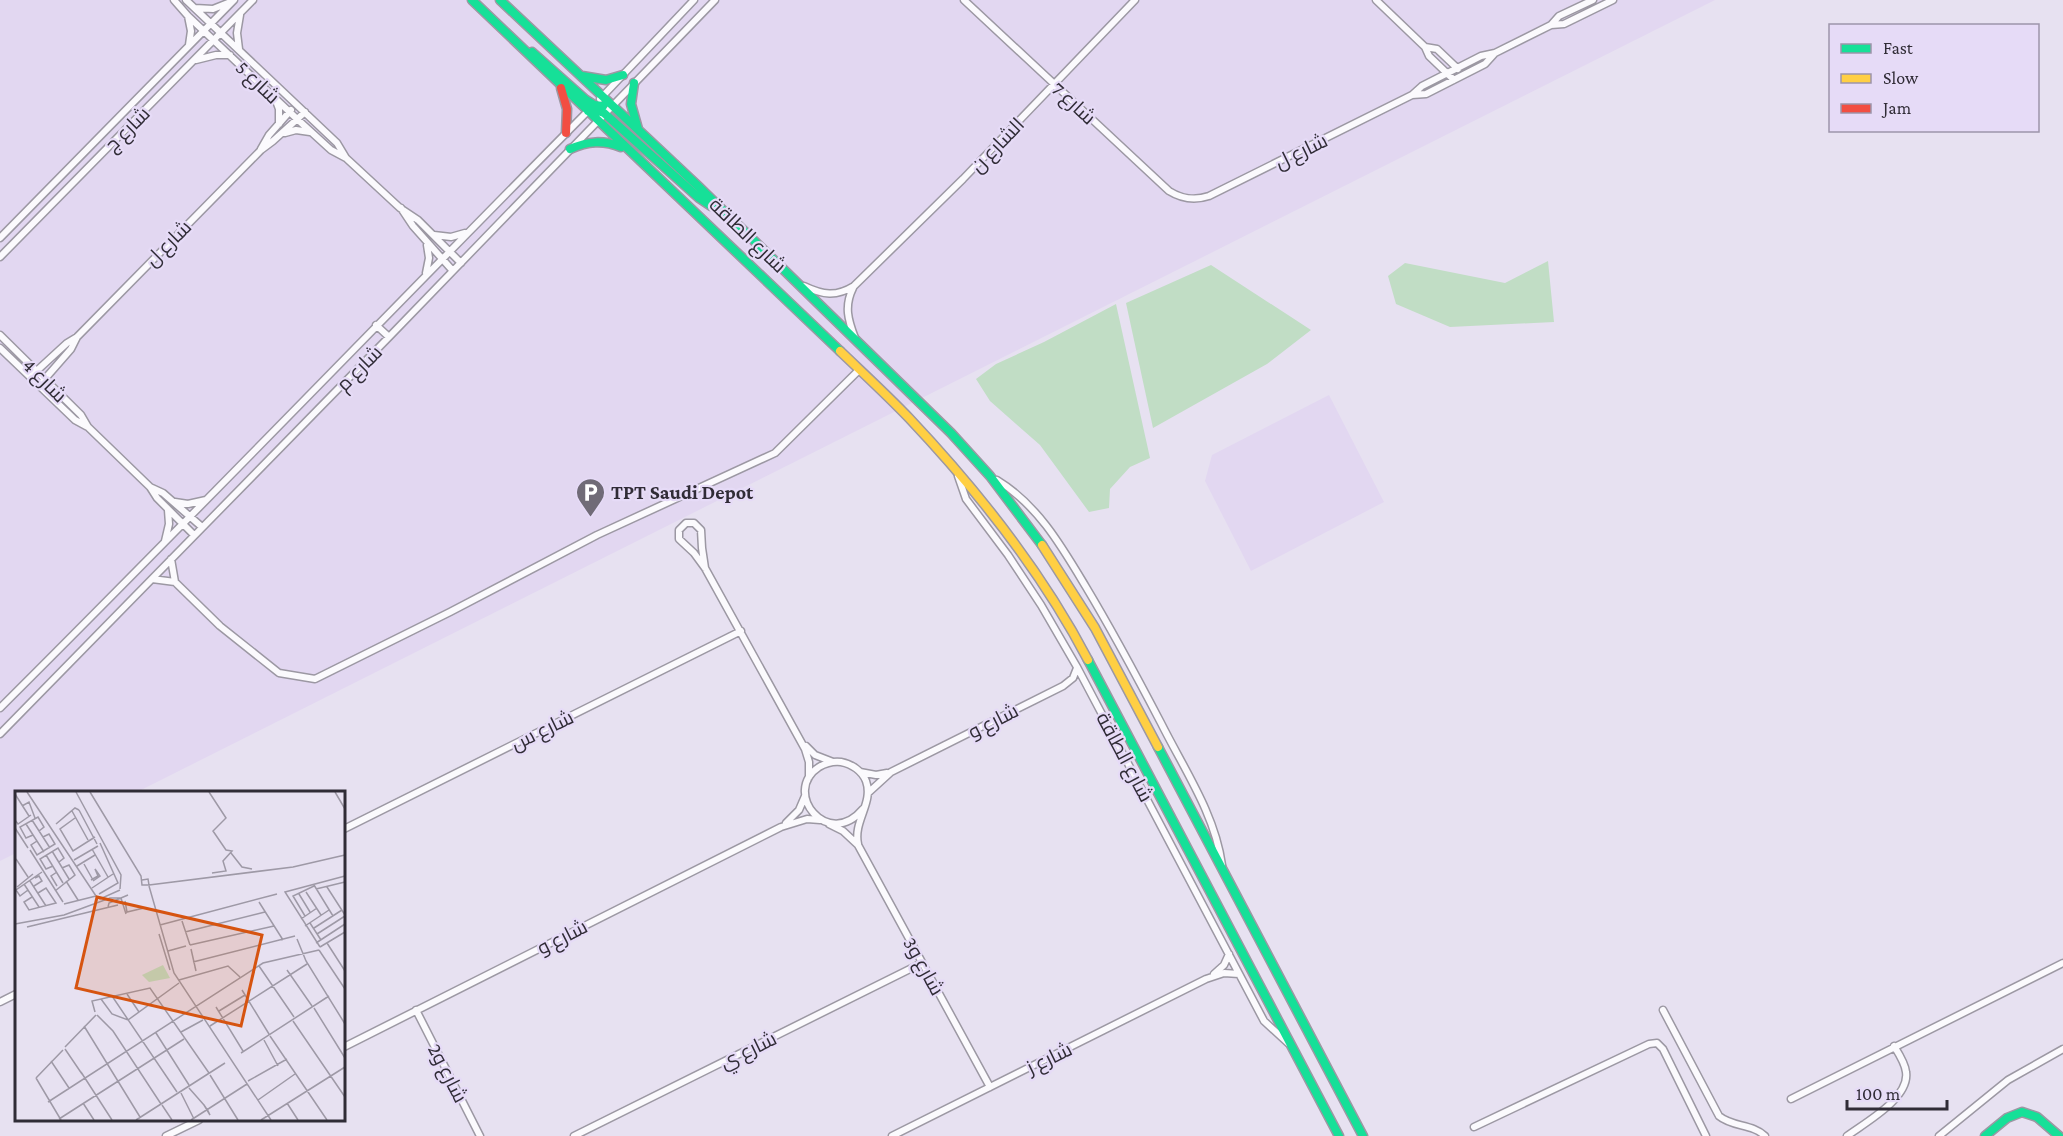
<svg xmlns="http://www.w3.org/2000/svg" width="2063" height="1136" viewBox="0 0 2063 1136" font-family="'Crimson Pro',Cairo,serif">
<rect width="100%" height="100%" fill="#e7e1f1"/>
<!-- built -->
<path fill="#e2d7f1" d="M 0,0 L 1715,0 L 137,792 L 16,792 L 16,853 L 0,861 Z
M 1329,395 L 1384,502 L 1251,571 L 1205,481 L 1212,455 Z"/>
<!-- green -->
<path fill="#c1ddc5" d="M 1548,261 L 1554,322 L 1450,327 L 1396,304 L 1388,276 L 1405,263 L 1505,283 Z
M 1211,265 L 1311,330 L 1267,364 L 1153,428 L 1126,303 Z
M 1116,304 L 1150,458 L 1130,467 L 1110,489 L 1109,508 L 1089,512 L 1040,445 L 990,401 L 976,379 L 996,364 L 1044,342 Z"/>
<g fill="none" stroke-linecap="round" stroke-linejoin="round">
<defs>
<path id="street" d="M 174,0 L 188,16 L 297,119 L 331,150 L 346,158 L 400,208 L 418,220 L 461,263
M 186,0 L 337,143 L 346,158
M 964,0 L 1169,191 C 1182,199 1194,201 1209,196 L 1412,95 L 1422,86 L 1481,56 L 1495,53 L 1551,25 L 1564,24 L 1613,0
M 1376,0 L 1425,47 L 1429,56 L 1454,80
M 195,8 L 213,9 L 228,3
M 188,16 L 191,31 L 189,45
M 1551,25 L 1559,16 L 1593,0
M 1425,47 L 1437,49 L 1458,69
M 239,49 L 237,33 L 240,15
M 196,60 L 216,55 L 230,55
M 1412,95 L 1426,94 L 1485,64 L 1495,53
M 600,99 L 694,0
M 276,101 L 279,109 L 279,124
M 285,133 L 296,130 L 310,132
M 261,149 L 269,135 L 291,110
M 401,208 L 413,226 L 453,271
M 434,235 L 451,237 L 465,233
M 0,238 L 234,0
M 0,257 L 253,0
M 426,273 L 429,258 L 427,245
M 804,286 C 823,295 836,297 854,286 L 963,179 L 1135,0
M 853,288 C 844,306 848,320 855,338
M 376,325 L 389,337
M 0,335 L 81,415 L 88,427 L 150,487 L 157,498 L 194,535
M 0,348 L 75,420 L 86,426
M 30,377 L 67,343 L 77,337 L 261,150 L 273,141 L 305,112
M 43,381 L 71,349 L 77,337
M 958,476 L 966,499 L 1008,555 L 1041,605 L 1077,667 L 1264,1021 L 1288,1043
M 997,480 C 1038,505 1062,547 1086,587 C 1113,632 1137,677 1161,723 C 1184,769 1215,814 1222,865
M 150,487 L 163,493 L 202,527
M 175,502 L 188,504 L 206,500
M 165,541 L 169,524 L 168,510
M 171,559 L 175,582
M 705,568 L 702,548 L 701,530 L 694,523 L 686,523 L 679,530 L 679,539 L 694,553 L 705,568 L 805,749 L 809,762 L 809,777
M 152,579 L 175,582 L 220,626 L 279,673 L 315,679 L 450,612 L 597,535 L 775,453 L 859,370
M 0,708 C 198,511 392,309 589,110
M 0,734 L 389,337 L 715,0
M 806,746 L 815,755 L 833,762
M 860,772 L 876,775 L 887,773
M 868,793 L 891,772 L 1063,686 L 1073,678 L 1077,668
M 786,823 L 799,810 L 805,796
M 829,824 L 843,831 L 858,845 L 990,1087
M 344,829 L 741,631
M 858,844 C 853,821 874,803 866,781 C 862,771 852,764 841,762 C 833,761 826,763 819,767 C 781,792 828,851 863,809
M 1214,974 L 1224,965 L 1229,954
M 0,1002 L 16,994
M 416,1010 L 480,1136
M 1663,1010 L 1719,1116 C 1732,1127 1753,1124 1765,1136
M 344,1047 L 781,827 L 807,819 L 820,820
M 1791,1099 L 2063,963
M 1474,1127 L 1649,1044 L 1657,1043 L 1663,1049 L 1706,1136
M 166,1136 L 199,1120
M 574,1136 L 922,963
M 892,1136 L 1206,979 L 1224,973 L 1239,974
M 1847,1136 C 1866,1122 1910,1098 1906,1072 C 1905,1063 1899,1054 1894,1046
M 1939,1136 L 2008,1080 L 2063,1049"/>
<path id="fast" d="M 472,0 L 840,351
M 500,0 L 698,186 L 951,433 L 990,476 L 1042,545
M 532,52 L 586,100 L 594,105 L 603,106
M 582,76 L 606,80 L 623,75
M 634,83 L 631,104 L 638,129
M 588,111 L 595,110 L 604,113 L 699,198 L 711,206
M 570,149 C 588,141 603,140 621,147
M 1088,660 L 1339,1136
M 1158,747 L 1363,1136
M 1985,1136 L 2007,1118 L 2022,1112 L 2037,1117 L 2059,1136"/>
<path id="slow" d="M 840,351 C 863,373 887,395 909,418 C 977,490 1042,572 1088,660
M 1042,545 L 1095,628 L 1158,747"/>
<path id="jam" d="M 561,88 L 567,109 L 566,133"/>
</defs>
<!-- street casing -->
<use href="#street" stroke="#9c98a3" stroke-width="9"/>
<!-- fast casing -->
<use href="#fast" stroke="#9c98a3" stroke-width="11"/>
<!-- slow casing -->
<use href="#slow" stroke="#9c98a3" stroke-width="11"/>
<!-- jam casing -->
<use href="#jam" stroke="#9c98a3" stroke-width="11"/>
<!-- street -->
<use href="#street" stroke="#fbfafd" stroke-width="6"/>
<!-- fast -->
<use href="#fast" stroke="#16e098" stroke-width="8"/>
<!-- slow -->
<use href="#slow" stroke="#ffcf43" stroke-width="8"/>
<!-- jam -->
<use href="#jam" stroke="#f24e42" stroke-width="8"/>
</g>
<!-- icons -->
<defs>
<symbol id="parking-pin" viewBox="-11 -11 22 30"><path d="M0 17L-7.5 6A9.5 9.5 0 1 1 7.5 6Z" fill="#706b77" stroke="#e6dbf7"/><path d="M-3.5-5.5H1a3.5 3.5 0 0 1 0 7H-1V5.5H-3.5ZM-1-3.4V-.6H.8a1.4 1.4 0 0 0 0-2.8Z" fill="#fff"/></symbol>
</defs>
<g fill-rule="evenodd">
<use href="#parking-pin" x="574" y="476" width="33" height="45"/>
</g>
<g text-anchor="middle" stroke-width="4.5" stroke-linejoin="round" paint-order="stroke">
<!-- street labels -->
<g font-size="20" fill="#302c36" stroke="#e6dbf7">
<text transform="translate(258 82) rotate(44)" y="7">شارع 5</text>
<text transform="translate(1074 103) rotate(43)" y="7">شارع 7</text>
<text transform="translate(127 129) rotate(-45)" y="7">شارع ج</text>
<text transform="translate(997 145) rotate(-46)" y="7">الشارع ن</text>
<text transform="translate(1301 151) rotate(-26)" y="7">شارع ل</text>
<text transform="translate(748 235) rotate(44)" y="7">شارع الطاقة</text>
<text transform="translate(168 243) rotate(-45)" y="7">شارع ل</text>
<text transform="translate(359 368) rotate(-45)" y="7">شارع م</text>
<text transform="translate(45 380) rotate(45)" y="7">شارع 4</text>
<text transform="translate(993 721) rotate(-27)" y="7">شارع و</text>
<text transform="translate(542 730) rotate(-26)" y="7">شارع س</text>
<text transform="translate(1125 757) rotate(62)" y="7">شارع الطاقة</text>
<text transform="translate(562 937) rotate(-27)" y="7">شارع و</text>
<text transform="translate(924 966) rotate(61)" y="7">شارع و3</text>
<text transform="translate(748 1050) rotate(-26)" y="7">شارع ي</text>
<text transform="translate(1049 1058) rotate(-26)" y="7">شارع ز</text>
<text transform="translate(448 1073) rotate(63)" y="7">شارع و2</text>
</g>
<!-- poi labels -->
<g font-size="20" font-weight="bold" fill="#302c36" stroke="#e6dbf7" text-anchor="start">
<text x="611" y="499">TPT Saudi Depot</text>
</g>
</g>
<!-- overview -->
<g transform="translate(15 791)">
<rect width="330" height="330" fill="#e7e1f1"/>
<path d="M 148,174 L 155,187 L 134,191 L 127,184 Z" fill="#c1ddc5"/>
<path fill="none" stroke="#9e99a6" stroke-width="1.5" d="M 12,1 L 81,105M 61,1 L 106,84 L 105,98M 75,1 L 126,85 L 127,94 L 134,94 L 133,88 L 127,89M 194,1 L 211,27 L 198,40 L 211,59 L 217,60 L 208,70 L 211,80 L 197,82M 320,1 L 330,18M 0,3 L 14,25M 7,15 L 14,11 L 20,27M 64,19 L 82,53M 57,20 L 73,49M 60,27 L 45,38 L 58,60 L 80,46M 0,29 L 3,33 L 16,24M 17,29 L 35,57M 11,33 L 29,61M 41,33 L 60,17 L 64,19M 0,37 L 13,57M 18,44 L 11,47 L 5,36 L 23,26 L 29,36 L 24,40M 22,50 L 16,54 L 22,64 L 40,53 L 34,43 L 28,46M 77,58 L 93,86M 15,59 L 48,111M 37,60 L 54,88M 216,62 L 227,76 L 237,78M 31,64 L 48,92M 1,68 L 13,86M 59,69 L 83,55M 69,73 L 78,89M 38,75 L 31,78 L 25,68 L 43,57 L 49,67 L 44,71M 62,75 L 80,64M 42,81 L 36,85 L 42,95M 76,89 L 83,85 L 80,78 L 85,85 L 78,90M 15,90 L 31,115M 51,90 L 63,109M 9,93 L 24,116M 134,94 L 278,76 L 330,64M 299,94 L 318,125M 19,95 L 27,90 L 24,85 L 20,87M 134,95 L 159,182 L 256,329M 2,96 L 18,83M 312,96 L 330,124M 77,97 L 98,83M 301,98 L 330,91M 13,99 L 5,105 L 1,99 L 27,81M 40,100 L 60,84 L 54,74 L 47,77M 291,101 L 306,124M 84,103 L 103,92 L 85,52M 284,103 L 295,121M 81,105 L 85,108 L 105,99M 17,106 L 9,111 L 14,119 L 41,112 L 31,97 L 23,102M 110,110 L 112,121 L 129,117M 244,111 L 268,149M 49,113 L 81,105M 93,116 L 94,112 L 113,104M 290,125 L 278,105 L 299,95M 286,128 L 302,117M 167,130 L 175,154M 295,132 L 306,149M 0,133 L 49,124 L 95,107 L 106,107 L 111,123M 145,134 L 262,103M 290,135 L 314,119M 12,136 L 103,114M 299,137 L 327,119M 170,141 L 250,121M 144,143 L 155,179M 302,143 L 330,125M 282,148 L 291,170 L 330,233M 301,152 L 330,133M 312,152 L 330,180M 175,154 L 259,135M 305,156 L 270,101 L 330,85M 305,156 L 330,141M 176,158 L 181,180 L 180,176M 304,159 L 330,198M 153,160 L 171,155M 178,171 L 280,145M 244,175 L 279,226M 272,179 L 297,215M 164,189 L 213,175 L 225,186M 227,199 L 254,243M 112,203 L 124,221M 97,205 L 162,301M 86,208 L 97,223 L 113,229 L 164,192M 201,216 L 228,260M 299,217 L 330,267M 204,220 L 230,204M 80,221 L 77,210 L 135,197 L 194,282M 82,224 L 98,240 L 146,313M 278,230 L 330,306M 69,235 L 125,326M 195,235 L 292,173M 166,241 L 188,229M 141,242 L 174,294M 255,245 L 312,329M 249,249 L 263,275M 50,256 L 81,224M 50,258 L 67,283M 226,262 L 314,205M 36,270 L 54,297M 66,281 L 97,329M 195,284 L 223,329M 21,287 L 46,329M 21,287 L 48,259M 233,290 L 272,268M 174,297 L 189,314M 166,302 L 179,328M 243,309 L 280,283M 33,311 L 248,172 L 304,159M 68,312 L 79,329M 272,312 L 283,329M 147,314 L 157,329M 189,314 L 193,320 L 195,324 ZM 44,328 L 169,248M 121,329 L 210,272M 176,329 L 232,293M 246,329 L 330,276"/>
<path fill="#d65410" fill-opacity="0.15" stroke="#d65410" stroke-width="3" d="M 82,106 L 247,144 L 226,235 L 61,197 Z"/>
<rect width="330" height="330" fill="none" stroke="#302c36" stroke-width="3"/>
</g>
<!-- legend -->
<rect x="1829" y="24" width="210" height="108" fill="#e6dbf7" stroke="#9d95aa" stroke-width="1.5"/>
<rect x="1841" y="44" width="30" height="9" fill="#16e098" stroke="#9d95aa" stroke-width="1.5"/>
<text x="1883" y="54" font-size="18" fill="#302c36">Fast</text>
<rect x="1841" y="74" width="30" height="9" fill="#ffcf43" stroke="#9d95aa" stroke-width="1.5"/>
<text x="1883" y="84" font-size="18" fill="#302c36">Slow</text>
<rect x="1841" y="104" width="30" height="9" fill="#f24e42" stroke="#9d95aa" stroke-width="1.5"/>
<text x="1883" y="114" font-size="18" fill="#302c36">Jam</text>
<!-- scale -->
<path d="M1847 1100v9h100v-9" fill="none" stroke="#302c36" stroke-width="3"/>
<text x="1856" y="1100" font-size="18" fill="#302c36" stroke="#e6dbf7" stroke-width="4.5" paint-order="stroke">100 m</text>
</svg>
